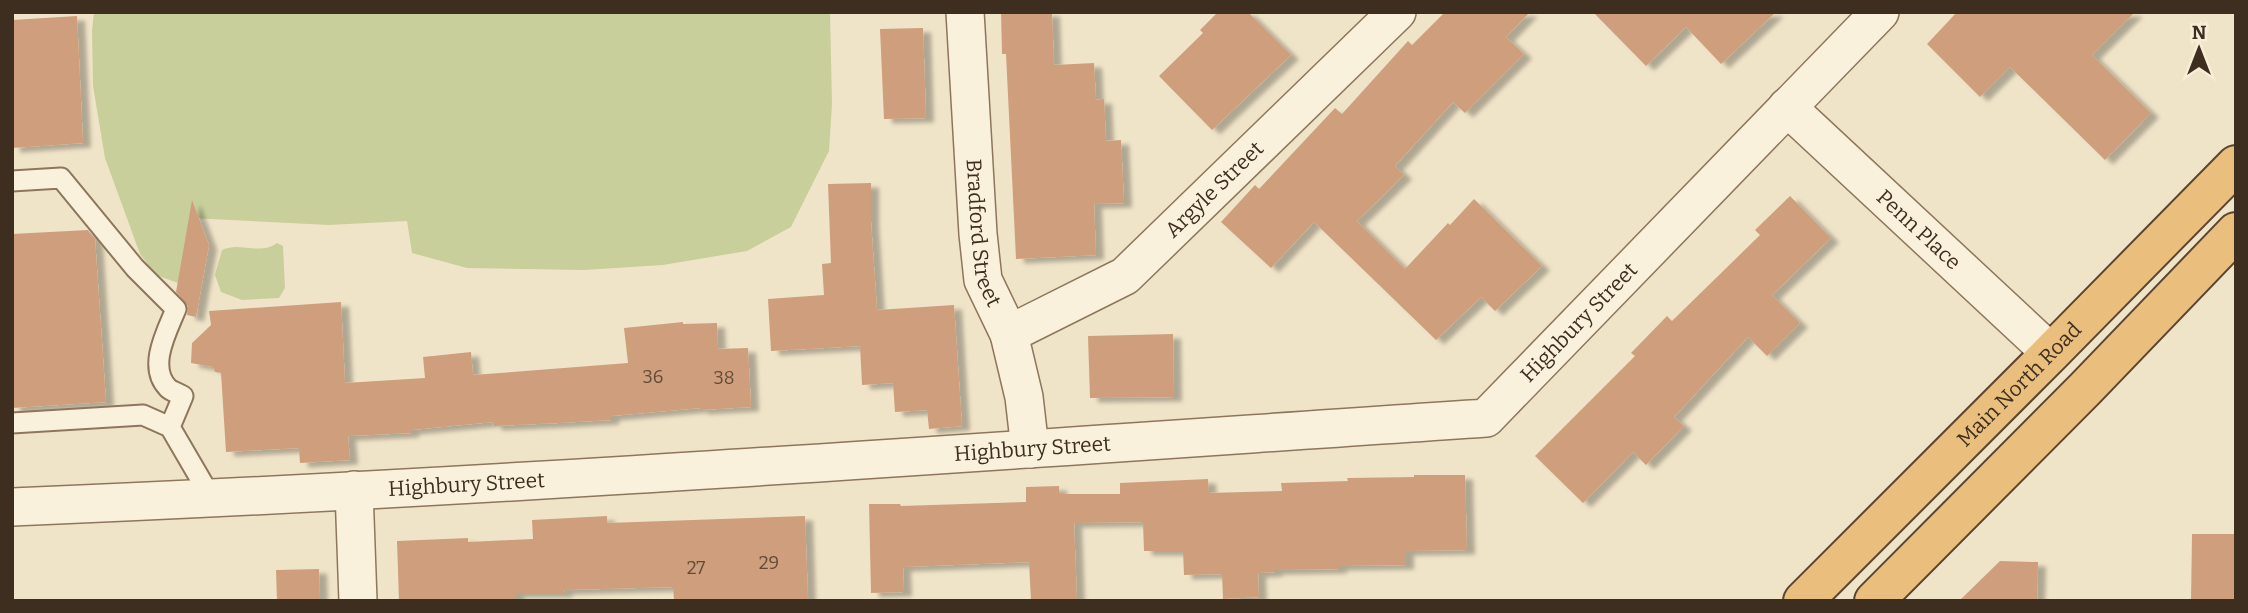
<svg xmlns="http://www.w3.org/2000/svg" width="2248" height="613" viewBox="0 0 2248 613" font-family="Bitter,serif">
<defs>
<filter id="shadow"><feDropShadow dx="8" dy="4.5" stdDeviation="2" flood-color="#0004"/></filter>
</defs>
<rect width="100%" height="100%" fill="#f0e4c8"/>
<!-- green -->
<path fill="#c9cf9b" d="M 94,12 L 830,12 L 832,104 L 829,151 L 791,227 L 747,251 L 663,265 L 584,270 L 467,268 L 412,253 L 407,221 L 329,225 L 190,218 L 178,283 L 156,275 L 140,254 L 105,158 L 93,86 L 92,31 Z
M 277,243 L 283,246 L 285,288 L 279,298 L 242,300 L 221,292 L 215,275 L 222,250 C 240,241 259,256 277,243 Z"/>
<!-- building -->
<path fill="#cf9f7d" filter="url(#shadow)" d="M 1001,12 L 1052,12 L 1054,65 L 1094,63 L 1096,100 L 1104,99 L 1106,141 L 1121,140 L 1124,203 L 1094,204 L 1096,255 L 1016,259 L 1006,54 L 1002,54 Z
M 1218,12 L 1248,12 L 1291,55 L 1212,130 L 1159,76 L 1203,33 L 1200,30 Z
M 1445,12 L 1530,12 L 1506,37 L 1524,54 L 1465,113 L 1453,102 L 1395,166 L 1404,175 L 1357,221 L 1405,269 L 1448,223 L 1450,225 L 1474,199 L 1542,266 L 1495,311 L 1481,297 L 1436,340 L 1314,222 L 1271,268 L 1221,222 L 1255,185 L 1259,189 L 1335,108 L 1342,114 L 1408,41 L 1412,45 Z
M 1593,12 L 1776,12 L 1721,64 L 1686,27 L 1646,66 Z
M 1957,12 L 2135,12 L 2092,55 L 2151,113 L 2105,160 L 2010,67 L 1980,97 L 1927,44 Z
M 77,16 L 83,143 L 12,148 L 12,20 Z
M 923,28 L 926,118 L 884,119 L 880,29 Z
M 871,183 L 871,222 L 877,310 L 954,305 L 962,426 L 929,429 L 927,410 L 895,412 L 893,383 L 862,385 L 860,346 L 771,351 L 768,299 L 824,295 L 822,264 L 831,263 L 828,184 Z
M 1790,196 L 1831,238 L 1772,295 L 1800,323 L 1767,356 L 1748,337 L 1674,417 L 1684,426 L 1646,465 L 1633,452 L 1583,503 L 1535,456 L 1635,356 L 1631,353 L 1667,316 L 1672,321 L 1760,235 L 1755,230 Z
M 192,200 L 209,245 L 196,317 L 187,315 L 188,306 L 176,292 Z
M 88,230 L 95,239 L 106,402 L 12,408 L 12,234 Z
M 341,302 L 345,383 L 425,378 L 423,357 L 471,352 L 473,375 L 628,363 L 624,328 L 683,322 L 683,324 L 717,323 L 718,349 L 748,348 L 751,407 L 700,410 L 700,408 L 611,416 L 611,420 L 558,423 L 494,426 L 493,422 L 411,430 L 411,433 L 348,436 L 350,460 L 300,463 L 299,448 L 226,452 L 221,373 L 215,372 L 213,367 L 191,363 L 192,343 L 211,325 L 209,311 Z
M 1173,334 L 1174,397 L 1090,398 L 1088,336 Z
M 1414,475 L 1465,475 L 1467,550 L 1406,551 L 1406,565 L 1339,566 L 1339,569 L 1275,570 L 1275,572 L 1258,573 L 1259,597 L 1223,599 L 1222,574 L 1184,575 L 1183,551 L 1144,551 L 1143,522 L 1074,523 L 1077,601 L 1031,601 L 1029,562 L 903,567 L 904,592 L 871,593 L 869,504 L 900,504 L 901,506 L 1026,502 L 1026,487 L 1059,486 L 1059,494 L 1120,494 L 1120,483 L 1208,479 L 1209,493 L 1282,491 L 1281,483 L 1348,481 L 1347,478 L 1414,477 Z
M 607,516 L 607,523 L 805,516 L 808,600 L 674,601 L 673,587 L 564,590 L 565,593 L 516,593 L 516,601 L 399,601 L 397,541 L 468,538 L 468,542 L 533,539 L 532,520 Z
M 2192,534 L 2236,534 L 2236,601 L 2191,601 Z
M 2000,561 L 2038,562 L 2037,601 L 1959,601 Z
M 319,569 L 320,601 L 277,601 L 276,570 Z"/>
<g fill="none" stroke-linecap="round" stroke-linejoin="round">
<defs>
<path id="service" d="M 12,181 L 61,178 L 135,268 L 176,309 C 167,331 147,367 168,388 C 171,391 178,393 183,396 L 170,427
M 12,423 L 143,415 L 170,427 L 212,499"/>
<g id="minor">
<path id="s1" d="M 965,12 L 978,234 L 983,280 L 1009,334 L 1024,397 L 1030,449"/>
<path id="s2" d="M 1787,107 L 2051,353"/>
<path id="s3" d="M 1009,334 L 1125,276 L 1397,12"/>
<path d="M 354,490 L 358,601"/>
<path id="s4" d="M 12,507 C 504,487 995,451 1486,418 L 1880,12"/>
</g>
<g id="trunk">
<path id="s5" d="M 1803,601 L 2051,353 L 2236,165"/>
<path d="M 1874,601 L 2086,388 L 2236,232"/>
</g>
</defs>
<!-- service casing -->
<use href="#service" stroke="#8d765c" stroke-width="23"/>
<!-- minor casing -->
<use href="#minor" stroke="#8d765c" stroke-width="40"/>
<!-- trunk casing -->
<use href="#trunk" stroke="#5b4430" stroke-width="42"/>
<!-- service -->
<use href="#service" stroke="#faf1dc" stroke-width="19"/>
<!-- minor -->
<use href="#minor" stroke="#faf1dc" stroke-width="37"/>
<!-- trunk -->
<use href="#trunk" stroke="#eabe7c" stroke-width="38"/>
</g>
<g text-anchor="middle" stroke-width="7" stroke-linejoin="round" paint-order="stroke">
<!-- number labels -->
<g font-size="18" fill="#624a37">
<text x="653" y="383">36</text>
<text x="724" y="384">38</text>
<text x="769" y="569">29</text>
<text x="696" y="574">27</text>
</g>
<!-- street labels -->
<g font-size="21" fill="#3d2e20" stroke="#f7eed8">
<text dy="7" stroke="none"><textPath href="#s3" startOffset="254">Argyle Street</textPath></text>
<text dy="7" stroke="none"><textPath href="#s2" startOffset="180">Penn Place</textPath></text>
<text dy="7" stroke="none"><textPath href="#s1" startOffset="222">Bradford Street</textPath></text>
<text dy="7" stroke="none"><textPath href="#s4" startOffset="1610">Highbury Street</textPath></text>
<text dy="7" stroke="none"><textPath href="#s5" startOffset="306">Main North Road</textPath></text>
<text dy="7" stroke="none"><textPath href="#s4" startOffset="1022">Highbury Street</textPath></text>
<text dy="7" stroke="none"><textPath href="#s4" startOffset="455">Highbury Street</textPath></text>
</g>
</g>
<!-- border -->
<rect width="2248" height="613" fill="none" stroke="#3d2e20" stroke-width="28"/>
<!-- north arrow -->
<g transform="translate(2199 49)" stroke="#f7eed8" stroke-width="5" paint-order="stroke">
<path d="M0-5L12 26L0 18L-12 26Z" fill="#3d2e20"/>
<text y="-10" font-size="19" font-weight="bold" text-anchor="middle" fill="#3d2e20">N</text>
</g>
</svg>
